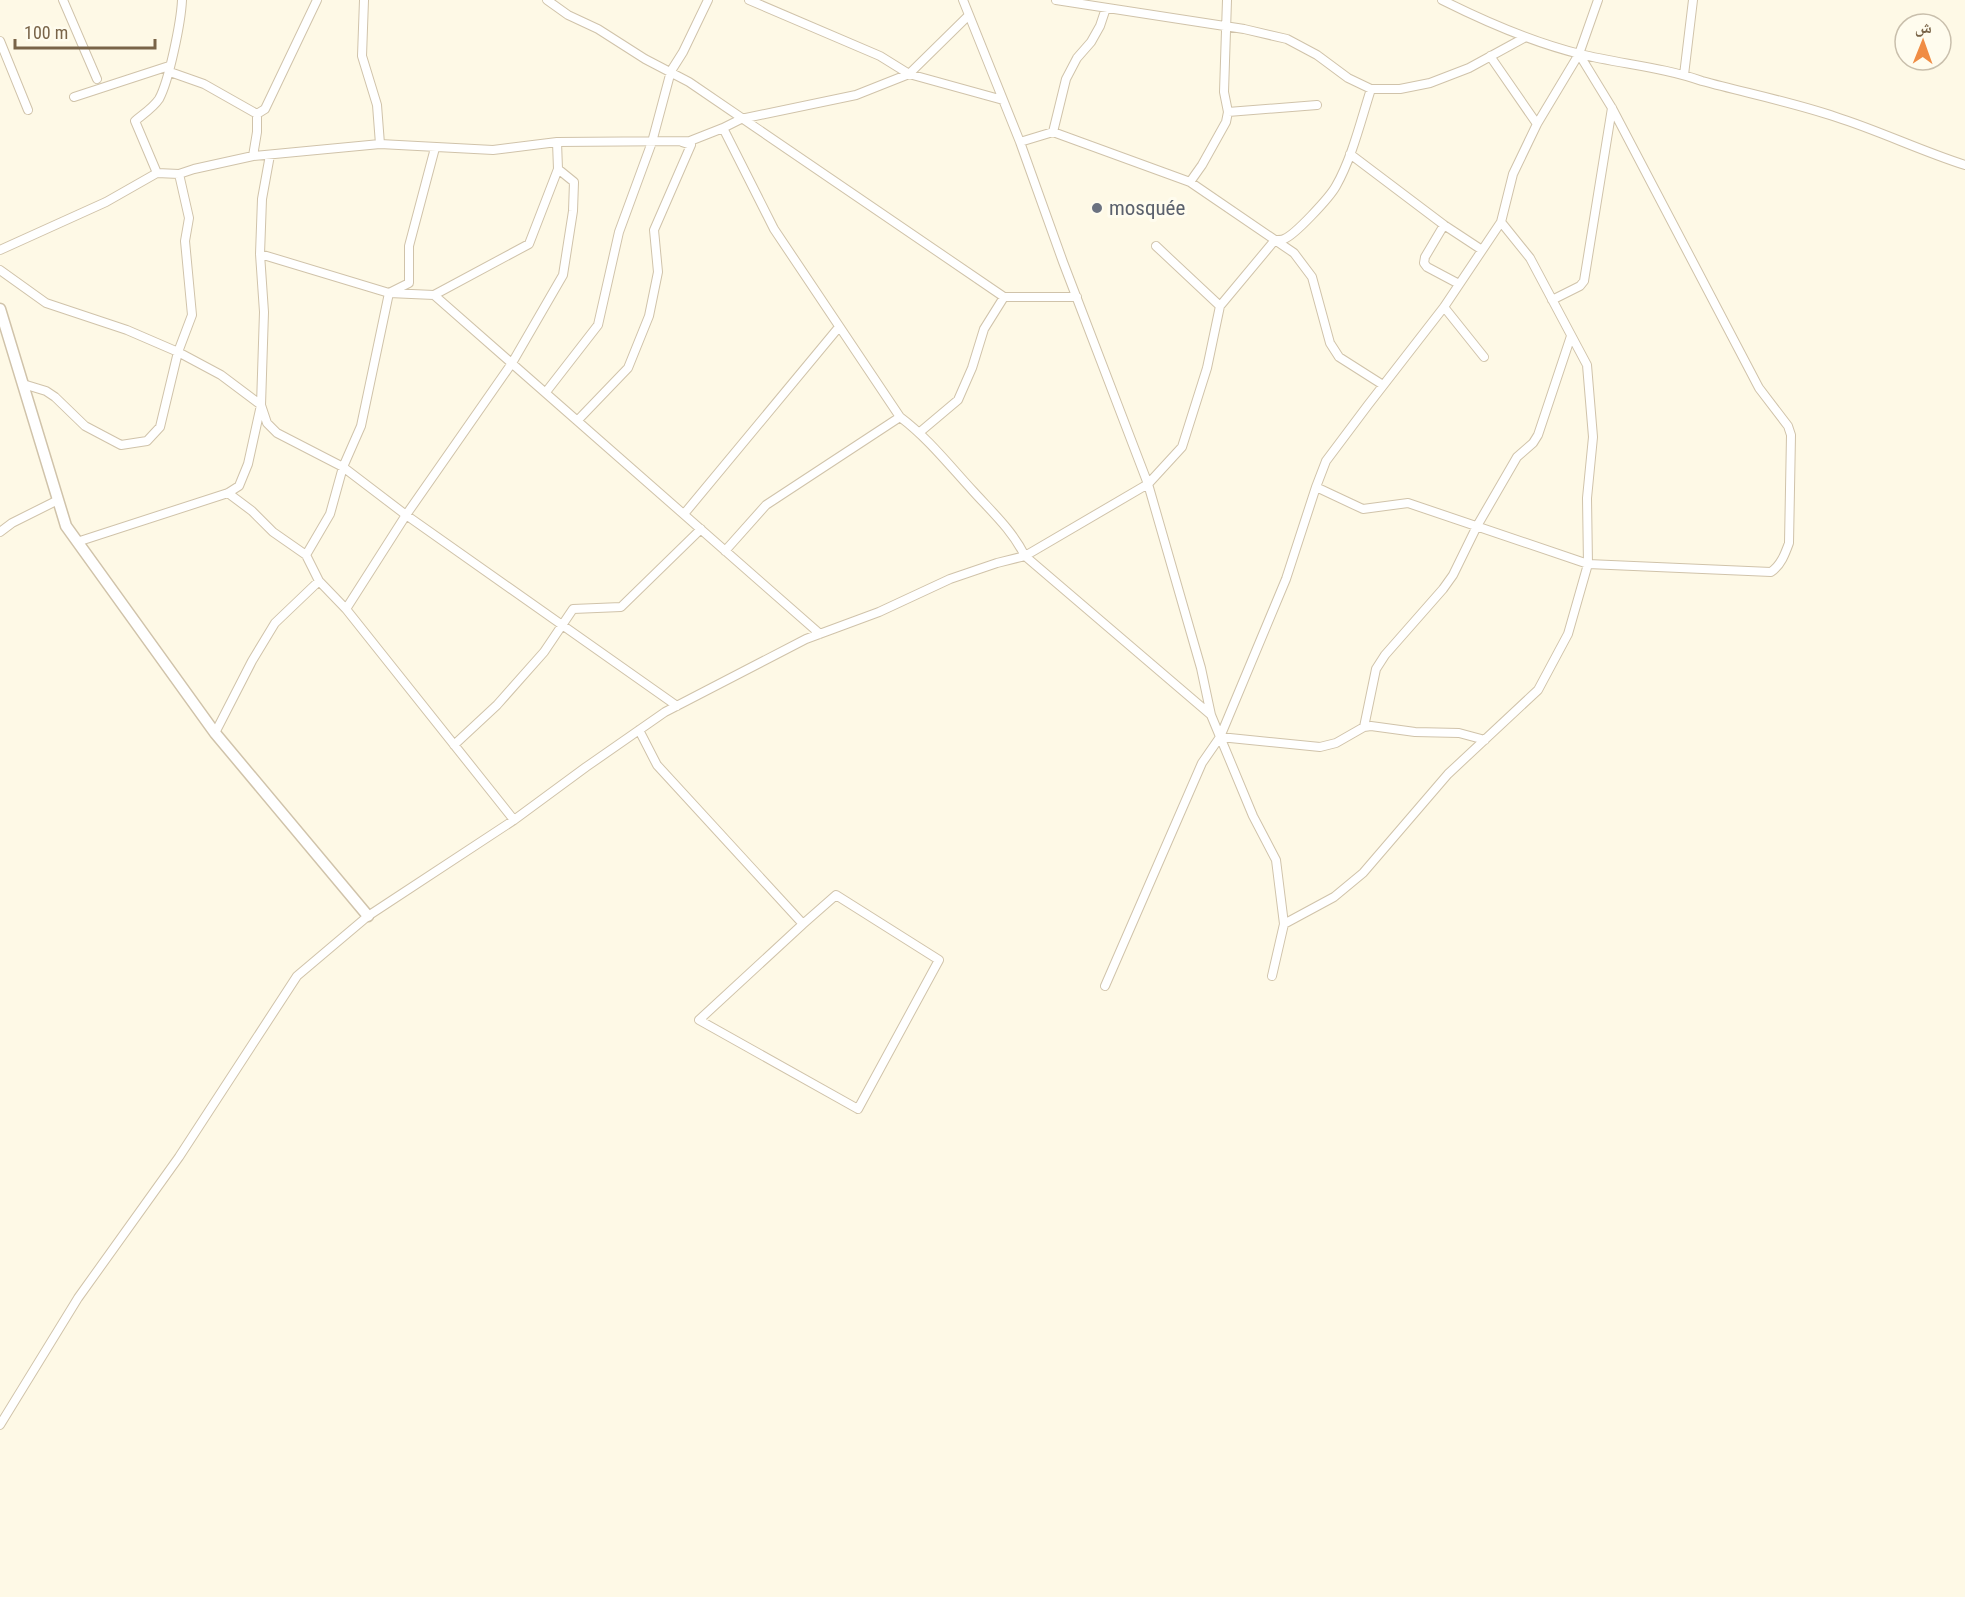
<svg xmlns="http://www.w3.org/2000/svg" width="1965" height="1597" viewBox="0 0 1965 1597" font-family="'Roboto Condensed','Noto Naskh Arabic',sans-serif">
<rect width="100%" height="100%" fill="#fef9e6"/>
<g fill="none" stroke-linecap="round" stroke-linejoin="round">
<defs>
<path id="minor" d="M 63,0 L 97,79
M 364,0 L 362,56 L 377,105 L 380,144
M 547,0 L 568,15 L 598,29 L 645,59 L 689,82 L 1004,297 L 1077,297
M 749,0 L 880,56 L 909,74 L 968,16
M 963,0 L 1020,142 L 1063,262 L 1148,484 L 1201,668 L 1211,715 L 1253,816 L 1276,860 L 1284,924 L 1272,976
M 1056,0 L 1244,29 L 1287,39 L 1317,55 L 1348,78 L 1371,89 L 1400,89 L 1430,83 L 1469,68 L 1524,38
M 1442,0 C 1486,22 1531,42 1580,54 C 1620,64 1663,67 1702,81 C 1746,93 1792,102 1836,117 C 1880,131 1921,151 1965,165
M 0,41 L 28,110
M 1490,56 L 1537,124
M 170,72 L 204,84 L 257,114 L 257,132 L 253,156
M 1684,75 L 1693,0
M 74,97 L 169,66
M 1003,100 L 909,74 L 856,95 L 741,119 L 723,128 L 774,229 L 900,417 C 928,438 949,465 973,491 C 992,512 1012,530 1025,556 L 1211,715
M 1228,112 L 1317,105
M 257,114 L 265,109 L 317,0
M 1053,132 L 1066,79 L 1077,58 L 1091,42 L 1100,26 L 1106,8
M 1020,142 L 1053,132 L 1190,182 L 1294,253 L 1312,277 L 1330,343 L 1339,357 L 1383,385
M 1350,154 L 1444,225 L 1482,250
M 157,173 L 135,121 C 142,115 153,108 159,99 C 169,81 181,22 182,0
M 1190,182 L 1202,165 L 1226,122 L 1228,112 L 1224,92 L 1227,0
M 1444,225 L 1425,257 L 1424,263 L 1427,267 L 1459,284
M 1156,246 L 1220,306
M 0,250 L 106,202 L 157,173 L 179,174 L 194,169 L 253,156 L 380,144 L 493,150 L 557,142 L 690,141 L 723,128
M 260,254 L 389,293 L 434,295 L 820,634
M 0,270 L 46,303 L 127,330 L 178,352 L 221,375 L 261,405 L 267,423 L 277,433 L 343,467 L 406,515 L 677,706
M 434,295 L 529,244 L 558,169
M 1552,300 L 1580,286 L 1584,281 L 1612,108
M 1444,307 L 1484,357
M 23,384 L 46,391 L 55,397 L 85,426 L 121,445 L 147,441 L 160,427 L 178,352 L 192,315 L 185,241 L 189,218 L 179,174
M 546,392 L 598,325 L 619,232 L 652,142 L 671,71 L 683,52 L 708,0
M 578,420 L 628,368 L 649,316 L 658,272 L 654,230 L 691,145 L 682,142
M 920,432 L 958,400 L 972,368 L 984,329 L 1004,297
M 1316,487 L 1363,509 L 1408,503 L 1588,564 L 1771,572 C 1781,565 1785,554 1789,543 L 1791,435 L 1788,426 L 1759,388 L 1612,108 L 1579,54
M 228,493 L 252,511 L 273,532 L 306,555 L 319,581 L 346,609 L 514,820
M 684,514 L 839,327
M 0,532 L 12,523 L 58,500
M 77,542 L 228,493 L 239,486 L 248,464 L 261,405 L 264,312 L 260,254 L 262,199 L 270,155
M 725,551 L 766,505 L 900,417
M 306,555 L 330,514 L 343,467 L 361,426 L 389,293 L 409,283 L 409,246 L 435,148
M 346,609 L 406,515 L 512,363 L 563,275 L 573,211 L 574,182 L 558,169 L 557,142
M 1364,727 L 1376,669 L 1385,655 L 1443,589 L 1453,575 L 1477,526 L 1517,457 L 1533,443 L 1538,435 L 1571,336
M 639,730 L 657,765 L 803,924 L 836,895 L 939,960 L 858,1109 L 699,1020 L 803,924
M 215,733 L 252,661 L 275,623 L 319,581
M 1220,737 L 1320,747 L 1336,743 L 1364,727 L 1371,726 L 1415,732 L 1459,733 L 1485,740
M 454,745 L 497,705 L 544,652 L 573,609 L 621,607 L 701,529
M 1284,924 L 1334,897 L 1363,873 L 1448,774 L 1538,690 L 1568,634 L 1588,564 L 1587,498 L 1593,437 L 1587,365 L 1530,258 L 1501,222
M 1105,986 L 1202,763 L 1220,737 L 1286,579 L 1316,487 L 1326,461 L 1368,405 L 1444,307 L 1501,222 L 1513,174 L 1537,124 L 1579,54 L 1598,0
M 0,1425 L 78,1298 L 179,1157 L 297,976 L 368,916 L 514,820 L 586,767 L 665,712 L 806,639 L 879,612 L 950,579 L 997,563 L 1025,556 L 1148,484 L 1182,447 L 1207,368 L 1220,306 L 1275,240 C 1277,240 1282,240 1284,239 C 1295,235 1330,197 1336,186 C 1352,158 1361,120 1371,89"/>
<path id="tertiary" d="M 0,309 L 66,526 L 215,733 L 368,916"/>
</defs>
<!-- minor casing -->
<use href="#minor" stroke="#d0c3aa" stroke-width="10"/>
<!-- tertiary casing -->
<use href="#tertiary" stroke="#d0c3aa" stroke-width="13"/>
<!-- minor -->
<use href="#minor" stroke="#fff" stroke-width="8"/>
<!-- tertiary -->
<use href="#tertiary" stroke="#fff" stroke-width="10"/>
</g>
<!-- markers -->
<circle fill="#6b7280" stroke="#fffcee" stroke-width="2" cx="1097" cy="208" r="6"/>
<g text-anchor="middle" stroke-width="6" stroke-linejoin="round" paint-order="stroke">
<!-- worship labels -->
<g font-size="21" fill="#5b616d" stroke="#fffcee" text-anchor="start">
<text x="1109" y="215">mosquée</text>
</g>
</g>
<!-- north arrow -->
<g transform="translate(1923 42) rotate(1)"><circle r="28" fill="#fffcee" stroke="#c9bfac" stroke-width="1.5"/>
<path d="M0-4.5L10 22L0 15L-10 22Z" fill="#f08c43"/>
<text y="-9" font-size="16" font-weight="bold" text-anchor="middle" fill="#796448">ش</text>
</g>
<!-- scale -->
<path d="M15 39v9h140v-9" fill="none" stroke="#796448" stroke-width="3"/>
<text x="24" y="39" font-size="18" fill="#796448" stroke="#fffcee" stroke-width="4.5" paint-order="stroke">100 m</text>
</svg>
